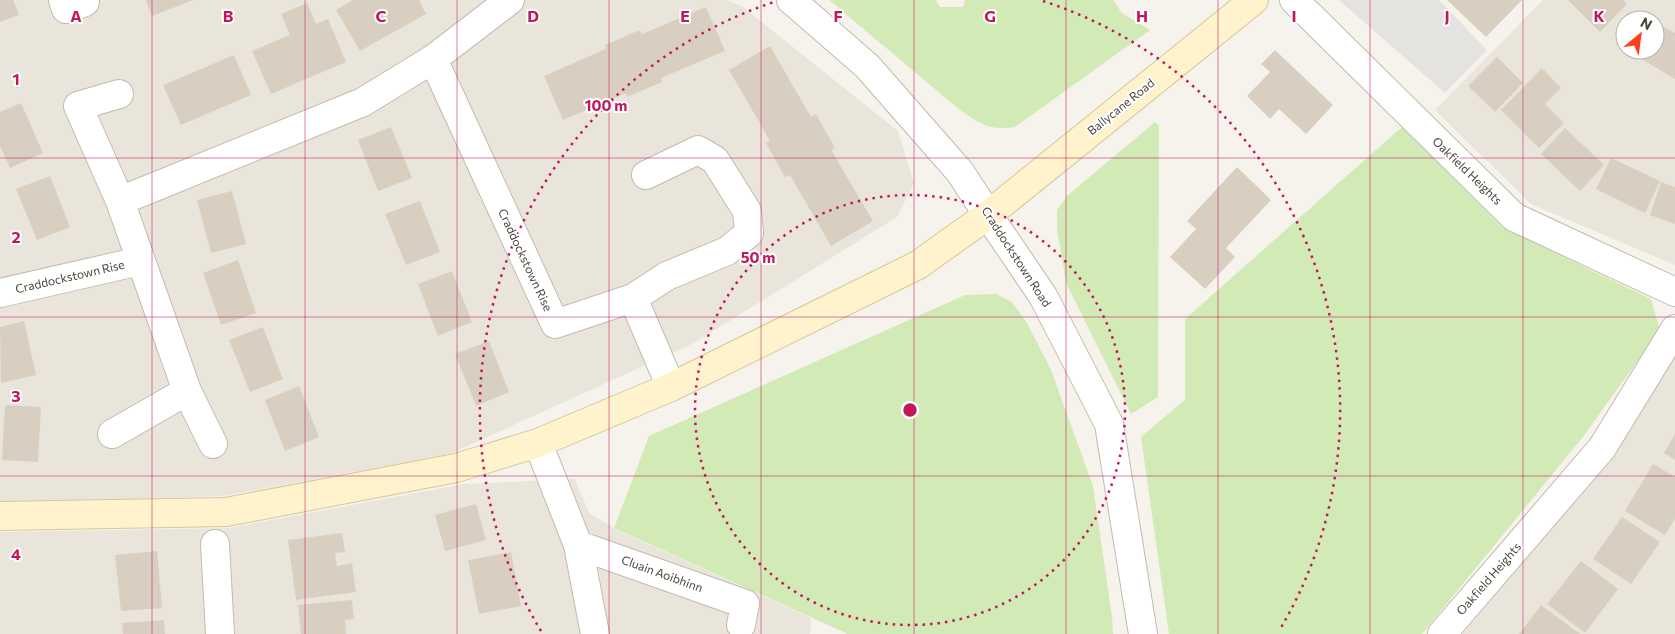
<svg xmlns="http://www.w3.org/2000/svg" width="1675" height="634" viewBox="0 0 1675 634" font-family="Commissioner,sans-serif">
<rect width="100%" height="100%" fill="#f6f3ec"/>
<!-- residential -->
<path fill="#eae5da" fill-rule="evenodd" d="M 0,0 L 727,0 L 743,7 L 898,131 L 914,183 L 897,217 L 694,343 L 450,454 L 223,496 L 0,503 Z
M 1543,0 L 1675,0 L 1675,265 L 1531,204 L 1435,110 ZM 1625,20 L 1655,20 L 1655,50 L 1625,50 Z
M 1675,356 L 1675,634 L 1463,634 L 1607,455 Z
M 575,479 L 589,513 L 619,531 L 811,618 L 810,634 L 0,634 L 0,532 L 229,528 L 464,484 Z"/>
<!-- green -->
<path fill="#d2eab5" d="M 829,0 L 936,0 L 940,7 L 963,7 L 965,0 L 1113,0 L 1122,13 L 1150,30 L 1015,127 C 990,131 980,124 960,110 Z
M 1155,122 L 1159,126 L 1158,397 L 1131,414 L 1066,283 L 1057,229 L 1057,210 L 1067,196 Z
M 1402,127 L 1503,228 L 1651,299 L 1660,330 L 1582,438 L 1422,634 L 1169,634 L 1141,437 L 1185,400 L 1185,319 Z
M 996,294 L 1012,302 L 1027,323 L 1051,370 L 1093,486 L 1112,617 L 1113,634 L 848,634 L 614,528 L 649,436 L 965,295 Z"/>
<!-- parking -->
<path fill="#e5e3e0" d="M 1339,0 L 1439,0 L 1487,50 L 1445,93 Z"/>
<!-- building -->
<path fill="#d8cfc1" d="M 0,0 L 13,0 L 19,15 L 0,22 Z
M 146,0 L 193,0 L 152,16 Z
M 353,0 L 419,0 L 426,14 L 360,51 L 336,10 Z
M 1447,0 L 1522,0 L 1486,37 Z
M 1568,0 L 1623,0 L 1627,4 L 1600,32 Z
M 307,3 L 316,24 L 328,19 L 346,62 L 271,94 L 252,51 L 290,35 L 281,14 Z
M 706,7 L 725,51 L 661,78 L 662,82 L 627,97 L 626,93 L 563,120 L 544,76 L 606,49 L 605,45 L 640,30 L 642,34 Z
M 1636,10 L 1652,20 L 1630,20 Z
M 1655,22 L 1675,33 L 1675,79 L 1626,50 L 1655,50 Z
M 1625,28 L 1625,49 L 1616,44 Z
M 770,46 L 811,117 L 816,114 L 835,148 L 831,150 L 873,221 L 831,246 L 790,175 L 785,177 L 766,143 L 770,141 L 729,70 Z
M 1275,50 L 1333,105 L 1306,134 L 1279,109 L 1270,119 L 1247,96 L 1270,72 L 1261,64 Z
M 234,55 L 251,95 L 181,125 L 163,85 Z
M 1497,57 L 1523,83 L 1495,112 L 1468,86 Z
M 1542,68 L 1561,88 L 1545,104 L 1564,123 L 1539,148 L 1501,110 Z
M 21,103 L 43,153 L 10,168 L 0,146 L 0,112 Z
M 391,127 L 412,178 L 378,191 L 358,140 Z
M 1565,128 L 1604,165 L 1580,191 L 1541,154 Z
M 1611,158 L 1660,181 L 1645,213 L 1596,189 Z
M 1237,167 L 1271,200 L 1226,248 L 1235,257 L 1205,289 L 1170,257 L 1196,229 L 1187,221 Z
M 50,176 L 70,227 L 37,240 L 16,189 Z
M 1661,182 L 1675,187 L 1675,224 L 1650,215 Z
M 232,191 L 246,244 L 211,253 L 197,200 Z
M 420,201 L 440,252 L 406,265 L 385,214 Z
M 238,260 L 256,313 L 221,325 L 203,273 Z
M 452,271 L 472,322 L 438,336 L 418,284 Z
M 24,321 L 36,375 L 1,383 L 0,327 Z
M 263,327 L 283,379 L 250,392 L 229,340 Z
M 489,341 L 509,392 L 476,406 L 455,354 Z
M 299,386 L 319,437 L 285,451 L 265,400 Z
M 5,405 L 41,407 L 38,462 L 2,460 Z
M 1675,434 L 1675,460 L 1664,453 Z
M 1653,464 L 1675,477 L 1675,519 L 1665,535 L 1625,511 Z
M 476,504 L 486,540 L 445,551 L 435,515 Z
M 1622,517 L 1660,542 L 1631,584 L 1593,559 Z
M 342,533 L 345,552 L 335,553 L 337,566 L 352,563 L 356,592 L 296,600 L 288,540 Z
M 157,551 L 162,608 L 121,611 L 115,555 Z
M 511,552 L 521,606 L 479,614 L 468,560 Z
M 1581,561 L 1618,589 L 1585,633 L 1547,604 Z
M 352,600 L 354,619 L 345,620 L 346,634 L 301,634 L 298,605 Z
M 1541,605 L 1580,634 L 1519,634 Z
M 164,620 L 165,634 L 123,634 L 122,623 Z"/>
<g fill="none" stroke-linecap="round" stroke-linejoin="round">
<defs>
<path id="minor" d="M 63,0 L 66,9 L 85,2
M 1294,0 L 1514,217 L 1675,292
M 433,59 L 555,324 L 633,298 L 671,387
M 119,94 L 78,106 L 120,201 L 363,102 L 433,59 L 510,0
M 120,201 L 187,391 L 213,444
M 988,215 L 1043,296 L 1109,424 L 1143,634
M 0,293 L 140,261
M 633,298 L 667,276 L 727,251 L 749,233 L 747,211 L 715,160 L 698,150 L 646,175
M 112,434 L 187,391
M 538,443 L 578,545 L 595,634
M 215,544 L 220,634
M 578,545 L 745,604 L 741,625
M 1442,634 L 1602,448 L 1675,329"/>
<path id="tertiary" d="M 791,0 L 867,66 L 960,172 L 988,215"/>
<path id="secondary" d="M 0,516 L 226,512 L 456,468 L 538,443 L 671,387 L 918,265 L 988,215 L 1254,0"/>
</defs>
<!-- minor casing -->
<use href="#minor" stroke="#c2bbae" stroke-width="30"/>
<!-- tertiary casing -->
<use href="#tertiary" stroke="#c2bbae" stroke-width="30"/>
<!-- secondary casing -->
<use href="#secondary" stroke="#d6c79b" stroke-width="30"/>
<!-- minor -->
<use href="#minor" stroke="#fff" stroke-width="28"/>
<!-- tertiary -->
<use href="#tertiary" stroke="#fff" stroke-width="28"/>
<!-- secondary -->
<use href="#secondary" stroke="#fff3cd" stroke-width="28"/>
</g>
<!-- grid -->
<path fill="none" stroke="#c2185b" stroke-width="1" stroke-opacity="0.55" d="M 152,0 L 152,634M 305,0 L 305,634M 457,0 L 457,634M 609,0 L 609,634M 761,0 L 761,634M 914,0 L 914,634M 1066,0 L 1066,634M 1218,0 L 1218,634M 1370,0 L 1370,634M 1523,0 L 1523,634M 0,158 L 1675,158M 0,317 L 1675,317M 0,476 L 1675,476"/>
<!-- distance rings -->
<g fill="none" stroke="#c2185b" stroke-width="2.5" stroke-dasharray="2.5 5">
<circle cx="910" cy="410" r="215"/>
<path d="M541 631A430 430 0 0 1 777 1M1043 1A430 430 0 0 1 1279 631"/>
</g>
<g text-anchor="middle" stroke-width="4" stroke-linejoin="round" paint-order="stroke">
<!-- street labels -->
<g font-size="12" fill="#4b4439" stroke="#fff">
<text transform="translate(1121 107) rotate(-39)" y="4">Ballycane Road</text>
<text transform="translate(1467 171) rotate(44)" y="4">Oakfield Heights</text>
<text transform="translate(1016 257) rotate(57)" y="4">Craddockstown Road</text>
<text transform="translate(525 260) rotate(65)" y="4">Craddockstown Rise</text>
<text transform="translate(70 277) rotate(-13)" y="4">Craddockstown Rise</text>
<text transform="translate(662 574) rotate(20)" y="4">Cluain Aoibhinn</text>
<text transform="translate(1489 579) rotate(-49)" y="4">Oakfield Heights</text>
</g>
</g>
<g font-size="16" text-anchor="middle" font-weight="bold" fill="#c2185b" stroke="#fff" stroke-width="4" stroke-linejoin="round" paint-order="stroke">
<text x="76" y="22">A</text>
<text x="228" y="22">B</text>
<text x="381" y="22">C</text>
<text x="533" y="22">D</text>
<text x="685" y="22">E</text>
<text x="838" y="22">F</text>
<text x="990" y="22">G</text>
<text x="1142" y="22">H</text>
<text x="1294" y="22">I</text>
<text x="1447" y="22">J</text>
<text x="1599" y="22">K</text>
<text x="16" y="85">1</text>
<text x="16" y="243">2</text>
<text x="16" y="402">3</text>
<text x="16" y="560">4</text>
</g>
<circle cx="910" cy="410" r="8" fill="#c2185b" stroke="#fff" stroke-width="2.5"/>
<g font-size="15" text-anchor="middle" font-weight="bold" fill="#c2185b" stroke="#fff" stroke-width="4" stroke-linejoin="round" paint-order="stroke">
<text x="606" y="111">100 m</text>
<text x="758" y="263">50 m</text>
</g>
<!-- north arrow -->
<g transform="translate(1640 35) rotate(29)"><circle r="24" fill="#ffffff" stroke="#b7b4b0"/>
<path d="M0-4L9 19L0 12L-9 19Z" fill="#fc3f1d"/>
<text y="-8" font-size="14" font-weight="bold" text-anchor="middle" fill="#4b4439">N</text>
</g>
</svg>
